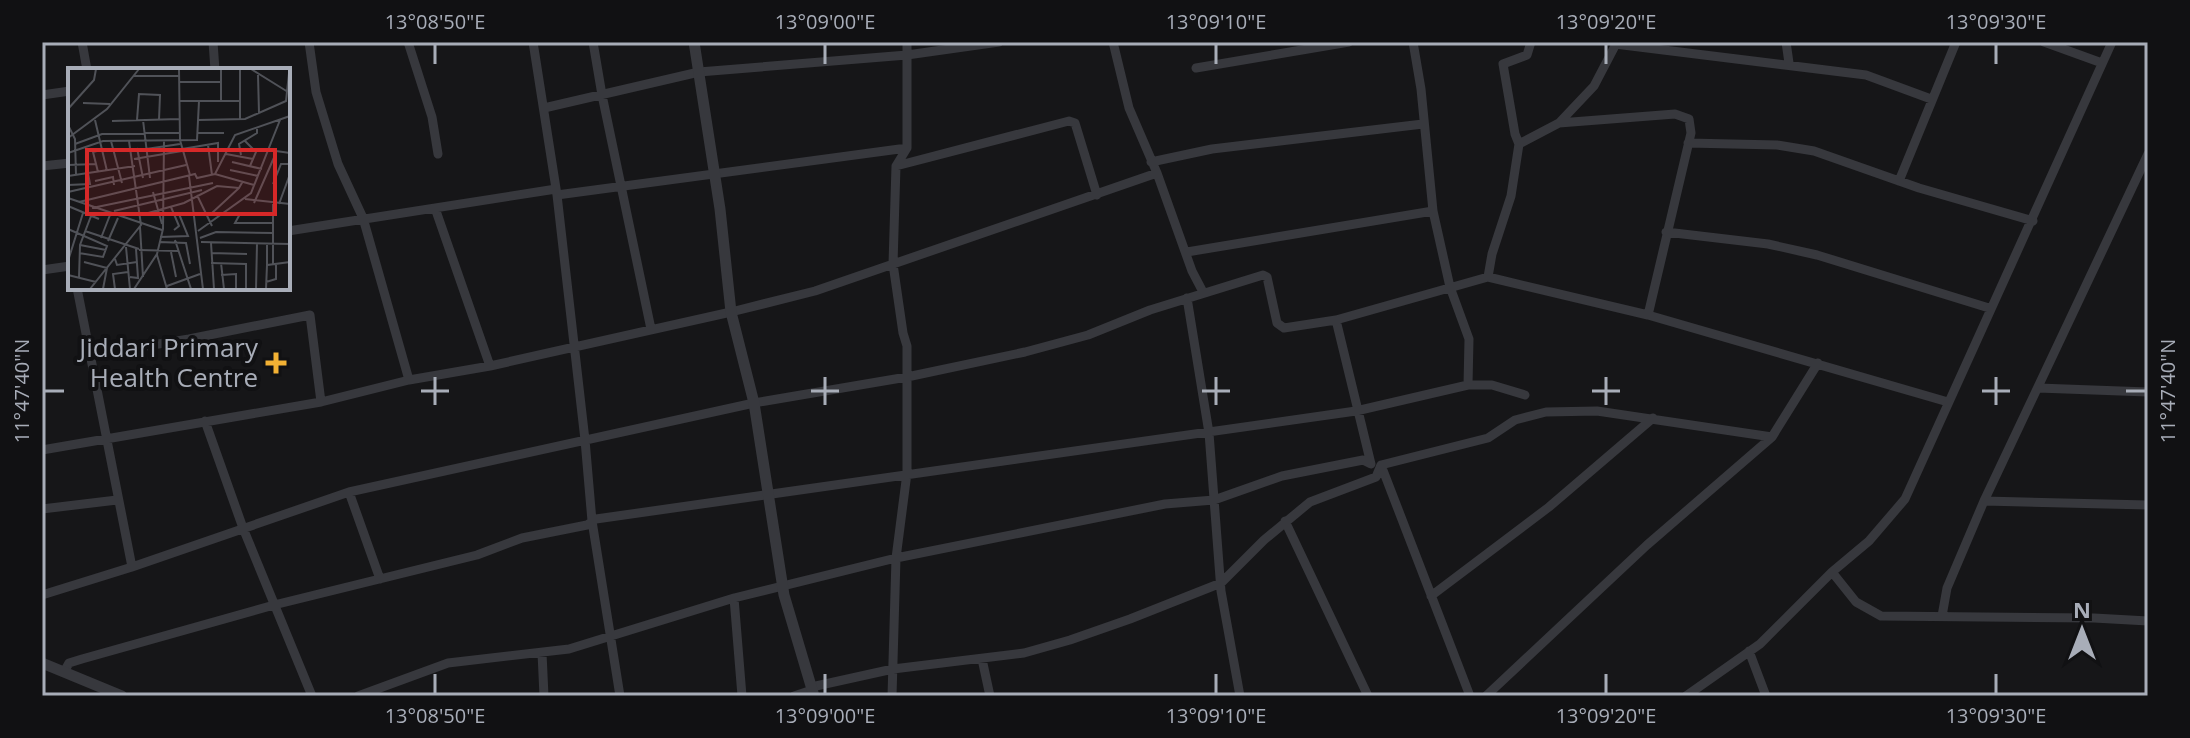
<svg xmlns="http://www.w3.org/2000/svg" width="2190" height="738" viewBox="0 0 2190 738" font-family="'Open Sans',sans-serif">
<rect width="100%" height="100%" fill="#161618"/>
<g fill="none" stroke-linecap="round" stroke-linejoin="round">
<!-- minor -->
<path stroke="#37383d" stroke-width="9" d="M 82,42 L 87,70
M 213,42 L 215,70
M 309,42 L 316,92 L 338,164 L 363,218 L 409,380
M 408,42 L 432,117 L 438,154
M 533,42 L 557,195 L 585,440 L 592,521 L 620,696
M 593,42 L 602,95 L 651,329
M 1113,42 L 1129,108 L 1157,173 L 1192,271 L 1203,292
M 1413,42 L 1421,89 L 1433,211 L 1450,287 L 1469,339 L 1468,385 L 1492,385 L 1525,395
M 1786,42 L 1789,63
M 2044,42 L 2102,63
M 1615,44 L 1866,75 L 1931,99
M 1196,68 L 1349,42
M 42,95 L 70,91
M 544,108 L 699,72 L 907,55 L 999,42
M 1559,123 L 1675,114 L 1689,119 L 1691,133 L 1648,315
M 1688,143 L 1777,145 L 1814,151 L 1919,188 L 2033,221
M 1519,144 L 1515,134 L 1503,64 L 1527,55 L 1531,42
M 1151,162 L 1212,149 L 1423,124
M 42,166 L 70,163
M 896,166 L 1069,121 L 1075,123 L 1097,195
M 1899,181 L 1956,42
M 557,195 L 907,148
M 435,208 L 490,366
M 288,231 L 556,189
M 1666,232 L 1768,244 L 1817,255 L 1989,308
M 1187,252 L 1433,211
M 42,270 L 70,266
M 1488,277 L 1492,254 L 1511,196 L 1519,144 L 1559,123 L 1594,86 L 1617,42
M 77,288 L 132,567
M 1187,298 L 1209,433 L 1221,591 L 1240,696
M 1336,320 L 1371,464
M 91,355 L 189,339 L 310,315 L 321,402
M 2038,388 L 2148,392
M 205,421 L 243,528 L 312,696
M 42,450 L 321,402 L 409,380 L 490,366 L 731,312 L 815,291 L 1157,173
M 1381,465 L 1470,696
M 349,492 L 380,579
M 1984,501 L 2148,505
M 42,509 L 117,500
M 1285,521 L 1368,696
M 1832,572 L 1856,602 L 1881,616 L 2094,618 L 2148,621
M 42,595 L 132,567 L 349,492 L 754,403 L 907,377 L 1025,352 L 1088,335 L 1150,310 L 1263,275 L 1267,277 L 1277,323 L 1284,328 L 1336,320 L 1488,277 L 1648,315 L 1948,402
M 1431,596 L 1549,507 L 1653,418
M 734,598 L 742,696
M 1942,616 L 1947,588 L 1984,501 L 2148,154
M 1749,651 L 1766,696
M 542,653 L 544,696
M 982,659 L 990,696
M 64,672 L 69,663 L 82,659 L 274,605 L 477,555 L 522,538 L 587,525 L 596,519 L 1356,411 L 1468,385
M 358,696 L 448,663 L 569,649 L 734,598 L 896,558 L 1165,504 L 1214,500 L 1282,476 L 1363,460 L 1371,464
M 794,696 L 812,690 L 816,686 L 893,669 L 1024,653 L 1070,640 L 1130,619 L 1221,583 L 1264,540 L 1310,502 L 1376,477 L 1381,465 L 1488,438 L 1515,420 L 1546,412 L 1597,411 L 1772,437 L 1818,363
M 892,696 L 896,558 L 907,473 L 907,346 L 903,333 L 893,264 L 896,166 L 907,148 L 907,42
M 1486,696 L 1647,545 L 1772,437
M 1686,696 L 1760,644 L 1832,572 L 1869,541 L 1905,499 L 2112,42"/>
<!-- tertiary -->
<path stroke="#37383d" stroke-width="11" d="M 694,42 L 720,209 L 731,312 L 754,403 L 784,595 L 814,696
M 42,663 L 122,696"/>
</g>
<!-- ticks -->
<path fill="none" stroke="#a8adb8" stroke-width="3" d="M 435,44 L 435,64M 825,44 L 825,64M 1216,44 L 1216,64M 1606,44 L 1606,64M 1996,44 L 1996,64M 435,377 L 435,405M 825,377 L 825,405M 1216,377 L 1216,405M 1606,377 L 1606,405M 1996,377 L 1996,405M 44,391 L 64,391M 421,391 L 449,391M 811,391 L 839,391M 1202,391 L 1230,391M 1592,391 L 1620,391M 1982,391 L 2010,391M 2126,391 L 2146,391M 435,674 L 435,694M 825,674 L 825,694M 1216,674 L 1216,694M 1606,674 L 1606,694M 1996,674 L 1996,694"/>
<!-- markers -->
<path fill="#f2b134" stroke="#111113" stroke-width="3" d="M272 351h8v8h8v8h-8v8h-8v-8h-8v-8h8z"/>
<g text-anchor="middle" stroke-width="8" stroke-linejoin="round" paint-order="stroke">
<!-- poi labels -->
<g font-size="26" fill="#a8adb8" stroke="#111113" text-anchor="end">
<text x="258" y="357">Jiddari Primary<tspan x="258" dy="30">Health Centre</tspan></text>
</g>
</g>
<!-- overview -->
<g transform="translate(68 68)">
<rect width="222" height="222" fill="#161618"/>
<path fill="none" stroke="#505258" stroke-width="2" d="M 111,1 L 112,72 L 122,107M 153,1 L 153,33M 172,1 L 172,52M 183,1 L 220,24M 190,7 L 191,45M 66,8 L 111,8M 111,14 L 153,14M 111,33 L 172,33M 15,35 L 42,36M 0,41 L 26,12 L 28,1M 27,52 L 39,103M 69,52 L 71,26 L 92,27 L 91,52M 75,52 L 82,110M 130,52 L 177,51 L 218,33 L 221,5M 44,53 L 111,51M 0,57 L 7,71 L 8,107M 76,65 L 111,65M 130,65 L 156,65M 0,70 L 39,41 L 71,1M 43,73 L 54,115M 177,73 L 188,84 L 182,98M 7,76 L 34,66 L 76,66M 140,77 L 144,107M 69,80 L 75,110M 78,81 L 112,76M 114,81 L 150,75 L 150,94M 194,81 L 222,85M 0,85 L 35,73 L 129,72 L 131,33M 158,86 L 185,91M 173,87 L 171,76 L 189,65 L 189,59M 66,91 L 114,83M 164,94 L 194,101M 0,97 L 28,96M 162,102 L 190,108M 30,104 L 25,84 L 37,81M 147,106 L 167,67 L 222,48M 0,108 L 67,98M 121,108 L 135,221M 27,113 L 45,109 L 46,117M 205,116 L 213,96 L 222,96M 0,117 L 22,116 L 20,105M 0,124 L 118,97M 85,124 L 94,156M 129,127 L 144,158M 0,130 L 94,162M 177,131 L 222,136M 11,134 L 127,106 L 129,110 L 147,106 L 186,117M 186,135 L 208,85M 211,136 L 222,106M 0,138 L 31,151M 103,139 L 111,158 L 106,162M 24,140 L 145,115M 46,143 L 134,122M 126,146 L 144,145 L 171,120M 172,146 L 167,155 L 205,155M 172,146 L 205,146M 73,147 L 116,135 L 149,118 L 171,120 L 175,113M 72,159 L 75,209M 0,161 L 39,178 L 35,189 L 11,185M 17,163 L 71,181M 130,163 L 183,125 L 212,52M 92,169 L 120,168 L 111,146M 33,170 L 42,147M 132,170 L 148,164 L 205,165M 107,172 L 123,221M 40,173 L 50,150M 91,174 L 118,175 L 122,196M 133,174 L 222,176M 143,175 L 146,221M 199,176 L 199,197 L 222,194M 12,177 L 38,182M 58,179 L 62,221M 71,182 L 110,183M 103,184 L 108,209M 143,185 L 179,186M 89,187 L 99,221M 47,191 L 49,197 L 69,194M 0,193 L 15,145M 16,194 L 39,200 L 35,221M 143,195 L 178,196 L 178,221M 153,195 L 156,221M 205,197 L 205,136M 0,207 L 28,214M 153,207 L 168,206 L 168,221M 62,209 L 70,210 L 68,181M 11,210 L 12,177 L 23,148M 198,214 L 208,211 L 208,197M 99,218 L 132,206M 22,221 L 73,157 L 61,73M 47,221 L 45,206 L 60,204M 66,221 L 89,186 L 95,161 L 96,73M 188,221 L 189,176M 198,221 L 199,197"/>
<path fill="#d62828" fill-opacity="0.15" stroke="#d62828" stroke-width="4" d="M 19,82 L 207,82 L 207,146 L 19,146 Z"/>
<rect width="222" height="222" fill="none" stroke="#a8adb8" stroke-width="4"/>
</g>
<!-- border -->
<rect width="2190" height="738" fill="none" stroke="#111113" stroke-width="88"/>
<!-- north arrow -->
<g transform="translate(2082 630)" stroke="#111113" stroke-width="6" paint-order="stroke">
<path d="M0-6L14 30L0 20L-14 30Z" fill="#a8adb8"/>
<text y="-12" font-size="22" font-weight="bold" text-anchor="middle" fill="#a8adb8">N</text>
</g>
<rect x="44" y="44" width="2102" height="650" fill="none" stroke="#a8adb8" stroke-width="3"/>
<g font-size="20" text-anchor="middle" fill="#a8adb8">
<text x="435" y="29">13°08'50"E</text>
<text x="825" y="29">13°09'00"E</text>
<text x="1216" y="29">13°09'10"E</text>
<text x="1606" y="29">13°09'20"E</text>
<text x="1996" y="29">13°09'30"E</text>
<text transform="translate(22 391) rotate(-90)" y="7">11°47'40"N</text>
<text transform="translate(2168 391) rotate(-90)" y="7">11°47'40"N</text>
<text x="435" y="723">13°08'50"E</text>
<text x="825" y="723">13°09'00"E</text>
<text x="1216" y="723">13°09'10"E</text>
<text x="1606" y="723">13°09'20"E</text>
<text x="1996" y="723">13°09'30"E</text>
</g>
</svg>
